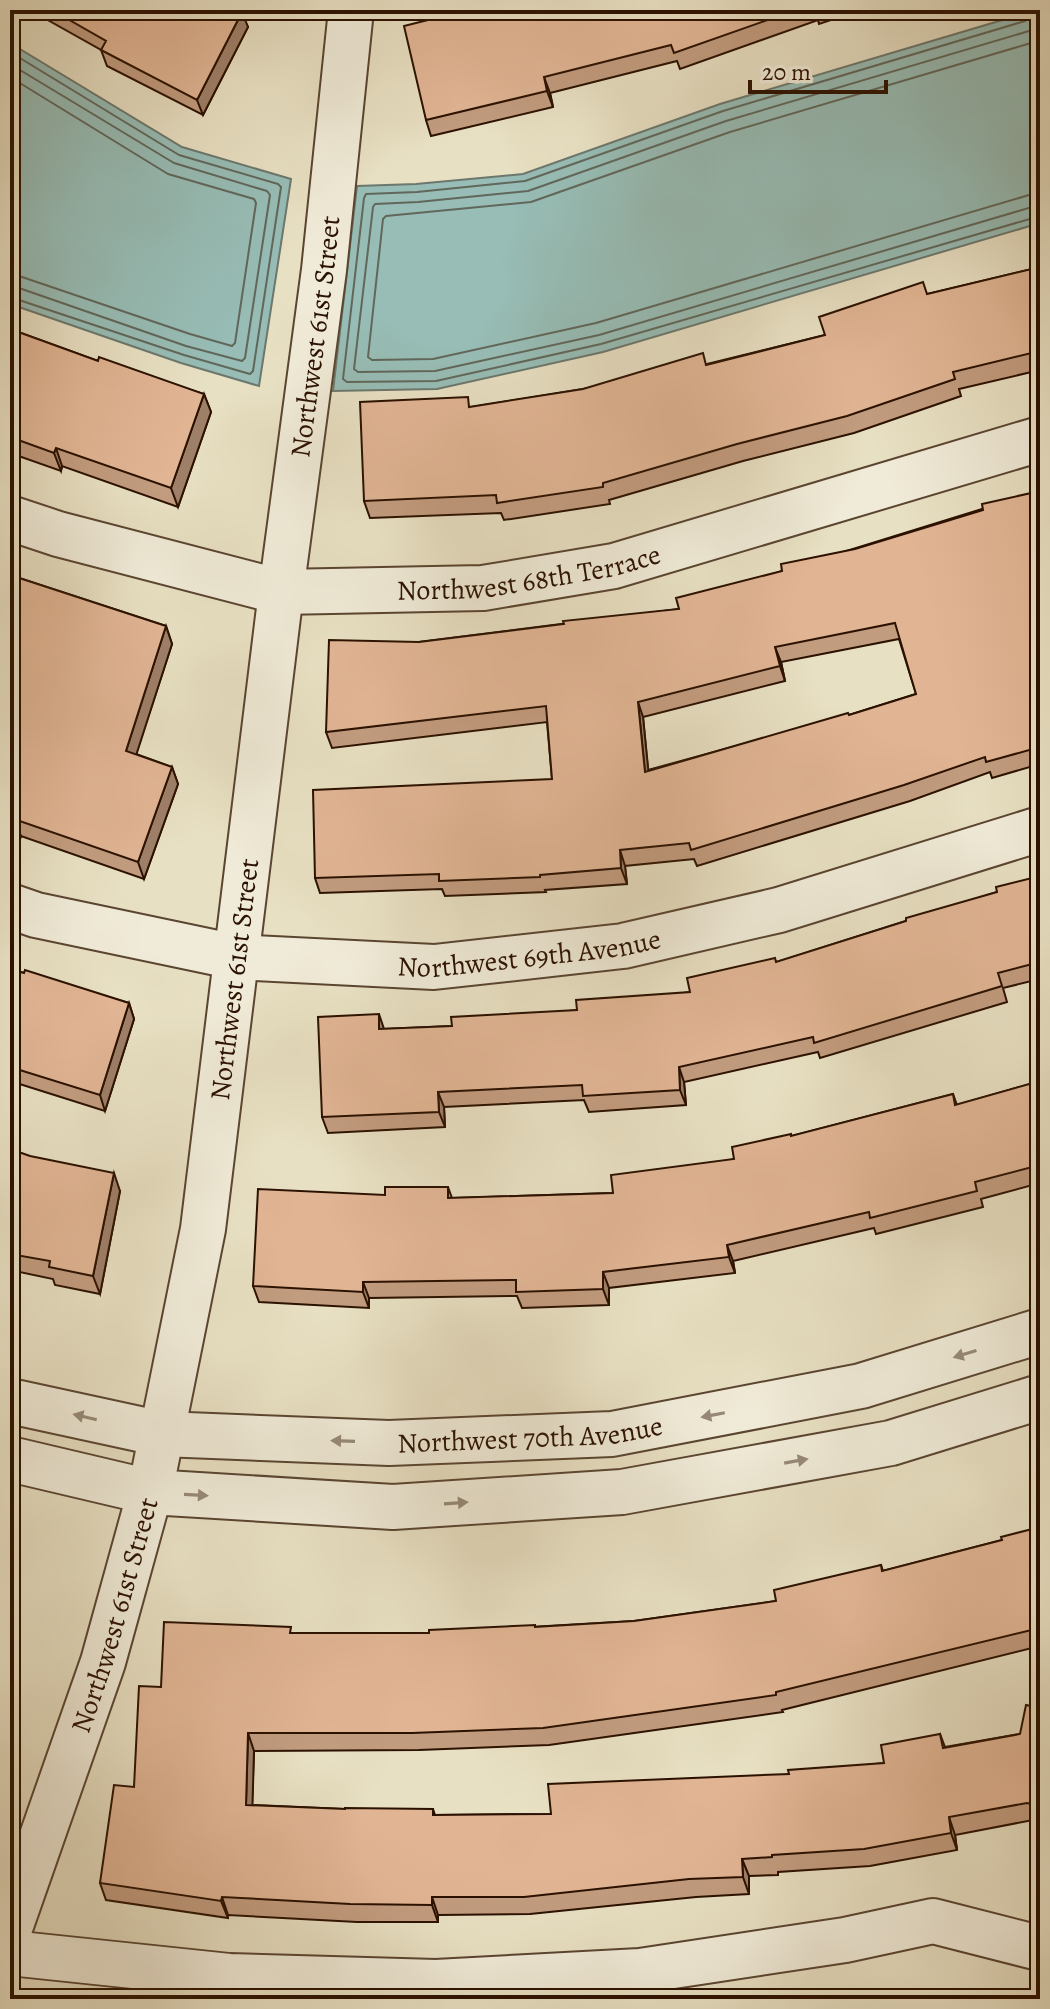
<svg xmlns="http://www.w3.org/2000/svg" width="1050" height="2009" viewBox="0 0 1050 2009" font-family="Alegreya,serif">
<rect width="100%" height="100%" fill="#e8e0c3"/>
<filter id="stains"><feTurbulence type="fractalNoise" baseFrequency=".0025" numOctaves="4"/><feColorMatrix values="0 0 0 0 .2 0 0 0 0 .09 0 0 0 0 .02 0 0 0 .5 -.17"/></filter>
<radialGradient id="worn" r=".72"><stop offset=".6" stop-color="#630" stop-opacity="0"/><stop offset="1" stop-color="#630" stop-opacity=".3"/></radialGradient>
<!-- water -->
<path fill="#97bdb6" stroke="#6c786d" stroke-width="2" d="M 1036,10 L 1040,10 L 1040,223 L 603,352 L 437,389 L 333,391 L 357,186 L 416,184 L 523,174 L 720,104 Z
M 10,43 L 182,147 L 291,179 L 259,386 L 181,363 L 10,304 Z"/>
<g fill="none" stroke-linecap="round" stroke-linejoin="round">
<!-- shore -->
<path stroke="#61675b" stroke-width="2" d="M 1032,10 L 1031,17 L 1025,21 L 723,111 L 525,181 L 417,192 L 366,194 L 364,198 L 343,379 L 347,382 L 436,381 L 601,344 L 1040,216
M 1040,21 L 1035,27 L 1029,31 L 726,121 L 528,191 L 418,202 L 375,204 L 373,207 L 354,369 L 358,372 L 435,371 L 599,335 L 1032,207 L 1040,206
M 1040,38 L 1031,43 L 730,132 L 531,202 L 386,216 L 383,219 L 368,357 L 372,360 L 433,359 L 596,323 L 1029,195 L 1040,194
M 10,52 L 179,155 L 278,184 L 281,187 L 253,371 L 250,374 L 184,355 L 10,297
M 10,64 L 174,163 L 267,191 L 270,195 L 245,358 L 242,361 L 186,346 L 19,288 L 10,287
M 10,77 L 168,174 L 254,199 L 256,203 L 235,343 L 232,346 L 190,334 L 22,277 L 10,275"/>
<defs>
<g id="minor">
<path id="s1" d="M 10,518 L 58,534 L 281,592 L 483,588 L 614,566 L 1040,439"/>
<path id="s2" d="M 10,906 L 36,915 L 236,957 L 434,967 L 623,946 L 779,910 L 1040,829"/>
<path id="s3" d="M 10,1401 L 162,1434 L 389,1443 L 612,1434 L 861,1386 L 1040,1331"/>
<path d="M 10,1459 L 150,1492 L 393,1507 L 622,1492 L 891,1443 L 1040,1397"/>
<path id="s4" d="M 10,1928 L 103,1662 L 150,1492 L 203,1229 L 281,592 L 324,270 L 351,10"/>
<path d="M 10,1953 L 229,1976 L 436,1982 L 640,1971 L 845,1940 L 933,1921 L 1039,1948"/>
</g>
</defs>
<!-- minor casing -->
<use href="#minor" stroke="#5a4531" stroke-width="48"/>
<!-- minor -->
<use href="#minor" stroke="#f0ebd8" stroke-width="44"/>
</g>
<!-- wall -->
<path fill="#c29c7f" stroke="#2b1100" stroke-width="2" fill-rule="evenodd" d="M 30,10 L 239,10 L 248,27 L 203,115 L 107,66 L 101,50 Z
M 468,10 L 861,10 L 819,24 L 818,20 L 680,69 L 677,61 L 550,93 L 553,107 L 431,136 L 426,120 Z
M 1040,267 L 1040,370 L 959,389 L 961,396 L 854,433 L 743,461 L 609,500 L 610,504 L 504,520 L 501,513 L 370,518 L 364,501 L 472,407 L 583,389 L 707,364 L 825,335 L 928,294 Z
M 10,329 L 98,361 L 204,394 L 211,412 L 178,507 L 62,466 L 61,471 L 10,453 Z
M 1040,491 L 1040,764 L 992,778 L 990,772 L 910,801 L 697,866 L 694,859 L 625,866 L 627,884 L 545,890 L 546,892 L 445,896 L 442,889 L 320,893 L 315,878 L 552,779 L 547,722 L 332,748 L 326,732 L 419,642 L 679,609 L 782,571 ZM 899,639 L 916,694 L 849,715 L 648,770 L 643,717 L 785,681 L 781,662 Z
M 10,575 L 166,626 L 172,644 L 136,754 L 172,767 L 178,784 L 144,879 L 21,836 L 17,848 L 10,845 Z
M 1040,876 L 1040,979 L 1003,988 L 1007,1002 L 820,1058 L 818,1052 L 684,1082 L 686,1105 L 589,1112 L 584,1100 L 444,1107 L 445,1127 L 328,1133 L 322,1117 L 384,1029 L 452,1026 L 577,1010 L 690,992 L 777,962 L 997,892 Z
M 10,969 L 129,1003 L 134,1019 L 105,1111 L 10,1081 Z
M 1040,1081 L 1040,1183 L 981,1199 L 983,1207 L 876,1234 L 874,1228 L 733,1261 L 735,1273 L 609,1288 L 609,1305 L 522,1308 L 517,1296 L 369,1298 L 369,1308 L 259,1302 L 253,1286 L 385,1195 L 448,1187 L 452,1198 L 613,1193 L 734,1159 L 792,1136 L 953,1094 L 957,1105 Z
M 10,1149 L 120,1191 L 100,1294 L 55,1285 L 53,1279 L 10,1270 Z
M 1040,1527 L 1040,1646 L 782,1710 L 783,1712 L 549,1745 L 419,1750 L 254,1751 L 252,1805 L 345,1809 L 433,1809 L 435,1815 L 551,1814 L 789,1774 L 884,1763 L 940,1734 L 945,1747 L 1020,1734 L 1040,1708 L 1040,1822 L 1033,1820 L 955,1835 L 957,1850 L 870,1866 L 778,1872 L 778,1875 L 749,1876 L 749,1894 L 696,1897 L 530,1914 L 438,1915 L 438,1922 L 357,1922 L 228,1915 L 228,1918 L 106,1900 L 100,1883 L 134,1787 L 161,1687 L 293,1633 L 429,1633 L 634,1621 L 776,1601 L 881,1565 L 883,1571 L 1002,1540 Z"/>
<!-- shaded-wall -->
<path fill="#9e7f68" stroke="#2b1100" stroke-width="2" d="M 242,12 L 248,27 L 203,115 L 197,100 Z
M 544,77 L 550,93 L 553,107 L 547,91 Z
M 204,394 L 211,412 L 178,507 L 171,488 Z
M 56,448 L 62,466 L 61,471 L 54,453 Z
M 166,626 L 172,644 L 132,768 L 126,751 Z
M 775,647 L 781,662 L 785,681 L 780,666 Z
M 638,702 L 643,717 L 650,787 L 645,772 Z
M 172,767 L 178,784 L 144,879 L 138,862 Z
M 14,819 L 21,836 L 17,848 L 10,831 Z
M 620,850 L 625,866 L 627,884 L 621,868 Z
M 129,1003 L 134,1019 L 105,1111 L 100,1095 Z
M 379,1014 L 384,1029 L 379,1029 Z
M 679,1067 L 684,1082 L 686,1105 L 680,1090 Z
M 438,1092 L 444,1107 L 445,1127 L 439,1112 Z
M 114,1173 L 120,1191 L 100,1294 L 93,1276 Z
M 727,1245 L 733,1261 L 735,1273 L 729,1257 Z
M 603,1272 L 609,1288 L 609,1305 L 603,1289 Z
M 363,1282 L 369,1298 L 369,1308 L 363,1292 Z
M 10,1611 L 14,1622 L 10,1639 Z
M 248,1733 L 254,1751 L 252,1822 L 246,1805 Z
M 949,1817 L 955,1835 L 957,1850 L 951,1833 Z
M 742,1859 L 749,1876 L 749,1894 L 743,1877 Z
M 222,1897 L 228,1915 L 228,1918 L 221,1901 Z
M 432,1897 L 438,1915 L 438,1922 L 432,1905 Z"/>
<!-- building -->
<path fill="#e1b594" stroke="#2b1100" stroke-width="2" fill-rule="evenodd" d="M 52,10 L 239,10 L 242,12 L 197,100 L 101,50 L 106,41 Z
M 468,10 L 796,10 L 674,53 L 671,45 L 544,77 L 547,91 L 426,120 L 404,26 Z
M 1040,267 L 1040,351 L 953,372 L 955,379 L 847,416 L 737,444 L 603,483 L 603,487 L 497,503 L 496,495 L 364,501 L 360,402 L 468,397 L 469,407 L 583,389 L 703,353 L 706,365 L 825,335 L 819,317 L 923,282 L 927,294 Z
M 10,329 L 98,361 L 99,357 L 204,394 L 171,488 L 56,448 L 54,453 L 10,437 Z
M 1040,491 L 1040,747 L 986,762 L 985,757 L 904,785 L 691,850 L 689,843 L 620,850 L 621,868 L 540,875 L 540,877 L 439,881 L 439,874 L 315,878 L 313,790 L 552,779 L 546,706 L 326,732 L 329,640 L 419,642 L 564,624 L 563,621 L 679,609 L 676,598 L 782,571 L 781,564 L 855,549 L 983,510 L 982,504 ZM 895,623 L 916,694 L 849,715 L 848,713 L 645,772 L 638,702 L 780,666 L 775,647 Z
M 10,575 L 166,626 L 126,751 L 172,767 L 138,862 L 14,819 L 10,830 Z
M 1040,876 L 1040,962 L 998,973 L 1002,986 L 814,1043 L 813,1037 L 679,1067 L 680,1090 L 583,1096 L 582,1085 L 438,1092 L 439,1112 L 322,1117 L 318,1017 L 379,1014 L 379,1029 L 452,1026 L 451,1017 L 577,1010 L 576,1000 L 690,992 L 687,978 L 775,958 L 776,962 L 906,921 L 906,918 L 997,892 L 996,887 Z
M 10,969 L 24,973 L 25,970 L 129,1003 L 100,1095 L 10,1067 Z
M 1040,1081 L 1040,1165 L 975,1182 L 977,1191 L 870,1218 L 869,1212 L 727,1245 L 729,1257 L 603,1272 L 603,1289 L 516,1292 L 516,1280 L 363,1282 L 363,1292 L 253,1286 L 258,1189 L 385,1195 L 385,1187 L 448,1187 L 448,1198 L 613,1193 L 611,1175 L 734,1159 L 732,1147 L 791,1134 L 791,1136 L 953,1094 L 955,1105 Z
M 10,1149 L 30,1156 L 114,1173 L 93,1276 L 49,1267 L 50,1261 L 10,1254 Z
M 1040,1527 L 1040,1628 L 776,1692 L 776,1695 L 543,1728 L 412,1733 L 248,1733 L 246,1805 L 345,1809 L 345,1808 L 433,1809 L 433,1815 L 551,1814 L 548,1784 L 789,1774 L 788,1770 L 884,1763 L 881,1745 L 940,1734 L 943,1748 L 1020,1734 L 1026,1705 L 1040,1708 L 1040,1806 L 1027,1803 L 949,1817 L 951,1833 L 864,1849 L 772,1855 L 772,1857 L 742,1859 L 743,1877 L 689,1879 L 524,1897 L 432,1897 L 432,1905 L 350,1904 L 222,1897 L 221,1901 L 100,1883 L 114,1785 L 134,1787 L 139,1686 L 161,1687 L 164,1622 L 291,1627 L 290,1633 L 429,1633 L 429,1630 L 535,1625 L 535,1627 L 634,1621 L 776,1601 L 774,1590 L 881,1565 L 882,1571 L 1002,1540 L 1001,1537 Z
M 816,1996 L 824,1999 L 767,1999 Z"/>
<!-- one-way arrows -->
<defs><path id="oneway-solid" d="M-6-.8H1V-3.2L6.5 0L1 3.2V.8H-6Z" transform="scale(2)"/></defs>
<g fill="#978977">
<use href="#oneway-solid" transform="translate(965 1354) rotate(163)"/>
<use href="#oneway-solid" transform="translate(713 1415) rotate(169)"/>
<use href="#oneway-solid" transform="translate(85 1417) rotate(-167)"/>
<use href="#oneway-solid" transform="translate(343 1441) rotate(-178)"/>
<use href="#oneway-solid" transform="translate(796 1461) rotate(-10)"/>
<use href="#oneway-solid" transform="translate(196 1495) rotate(3)"/>
<use href="#oneway-solid" transform="translate(456 1503) rotate(-4)"/>
</g>
<g text-anchor="middle" stroke-width="7" stroke-linejoin="round" paint-order="stroke">
<!-- street labels -->
<g font-size="28" fill="#2b1100" stroke="#f0ebd8">
<text dy="10" stroke="none"><textPath href="#s4" startOffset="1626">Northwest 61st Street</textPath></text>
<text dy="10" stroke="none"><textPath href="#s1" startOffset="530">Northwest 68th Terrace</textPath></text>
<text dy="10" stroke="none"><textPath href="#s2" startOffset="526">Northwest 69th Avenue</textPath></text>
<text dy="10" stroke="none"><textPath href="#s4" startOffset="978">Northwest 61st Street</textPath></text>
<text dy="10" stroke="none"><textPath href="#s3" startOffset="524">Northwest 70th Avenue</textPath></text>
<text dy="10" stroke="none"><textPath href="#s4" startOffset="330">Northwest 61st Street</textPath></text>
</g>
</g>
<!-- margin -->
<rect width="1050" height="2009" fill="none" stroke="#e8e0c3" stroke-width="40"/>
<rect x="12" y="12" width="1026" height="1985" fill="none" stroke="#2b1100" stroke-width="4"/>
<rect x="20" y="20" width="1010" height="1969" fill="none" stroke="#2b1100" stroke-width="2"/>
<!-- scale -->
<path d="M750 80v12h136v-12" fill="none" stroke="#2b1100" stroke-width="4"/>
<text x="762" y="80" font-size="24" fill="#2b1100" stroke="#f0ebd8" stroke-width="6" paint-order="stroke">20 m</text>
<rect width="100%" height="100%" filter="url(#stains)"/>
<rect width="100%" height="100%" fill="url(#worn)"/>
</svg>
